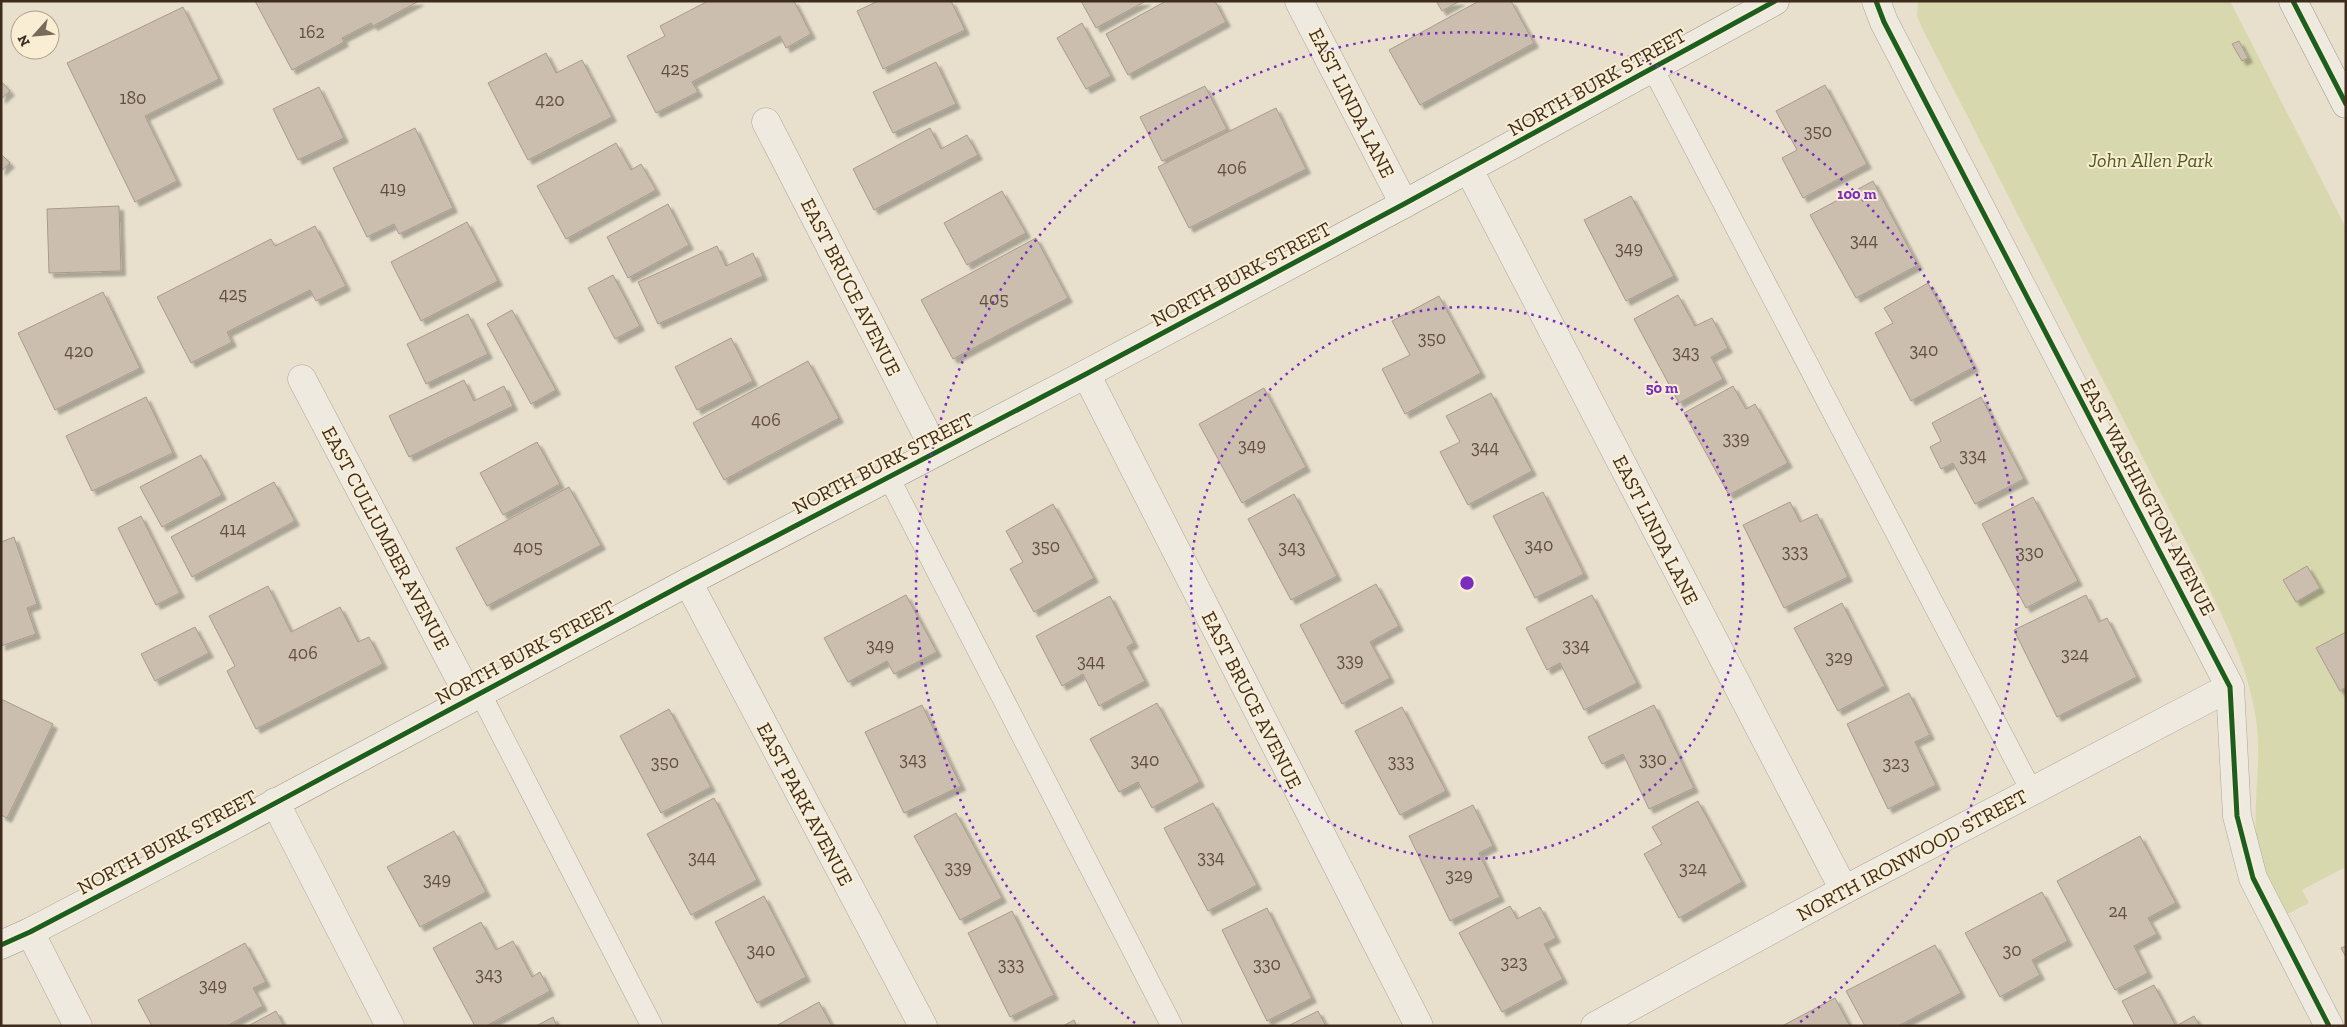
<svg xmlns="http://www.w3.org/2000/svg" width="2347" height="1027" viewBox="0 0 2347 1027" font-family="'Zilla Slab',serif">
<defs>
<filter id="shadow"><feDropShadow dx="4.5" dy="4.5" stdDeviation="1" flood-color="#0004"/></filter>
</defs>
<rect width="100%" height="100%" fill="#e8e0cd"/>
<!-- green -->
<path fill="#d8d8ae" d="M 1918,1 L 2230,1 L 2346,228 L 2346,867 L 2302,890 L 2309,903 L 2283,916 C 2278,905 2270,894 2265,882 C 2245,831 2264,773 2256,720 C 2248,664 2223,618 2199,567 L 1922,28 L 1917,16 Z"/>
<!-- building -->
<path fill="#ccbeae" stroke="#a99b8c" filter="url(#shadow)" d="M 255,1 L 419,1 L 373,26 L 371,23 L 342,38 L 344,42 L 292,70 Z
M 708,1 L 794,1 L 811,34 L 786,48 L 780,36 L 692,82 L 698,92 L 656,113 L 627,56 L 665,36 L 660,26 Z
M 878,1 L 951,1 L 965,30 L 883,69 L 857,11 Z
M 1081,1 L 1146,1 L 1096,28 Z
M 1166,1 L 1215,1 L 1226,22 L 1128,75 L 1106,34 Z
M 1436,1 L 1460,1 L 1442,11 Z
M 1479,1 L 1511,1 L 1534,43 L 1420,105 L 1389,50 Z
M 183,7 L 219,79 L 145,116 L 177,181 L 135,202 L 67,63 Z
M 1082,23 L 1111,76 L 1086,89 L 1057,38 Z
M 2239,41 L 2248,58 L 2242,61 L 2232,44 Z
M 546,53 L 556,73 L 582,60 L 612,117 L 528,160 L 488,83 Z
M 936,62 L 956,104 L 893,133 L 873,92 Z
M 1,81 L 10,91 L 1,99 Z
M 1825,85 L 1867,164 L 1803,198 L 1782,158 L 1797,150 L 1776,111 Z
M 1205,86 L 1227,129 L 1162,161 L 1140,117 Z
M 319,87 L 344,138 L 298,160 L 273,109 Z
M 1276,108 L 1306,169 L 1189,228 L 1158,167 Z
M 415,128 L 453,208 L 399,234 L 394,224 L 367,237 L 333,168 Z
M 930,128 L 941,149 L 967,135 L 978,155 L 874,210 L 853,169 Z
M 616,143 L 631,170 L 641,164 L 656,190 L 566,239 L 537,186 Z
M 1,154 L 10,163 L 1,171 Z
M 1873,181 L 1918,265 L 1856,298 L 1810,215 Z
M 1002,191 L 1026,233 L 967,265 L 944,223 Z
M 1631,196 L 1674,276 L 1626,301 L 1584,220 Z
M 668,204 L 689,245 L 628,278 L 607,237 Z
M 119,206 L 121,271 L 49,273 L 47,209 Z
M 467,222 L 498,281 L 421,321 L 391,262 Z
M 315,226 L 346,286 L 316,301 L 310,290 L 227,332 L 232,342 L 191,363 L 157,297 L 271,239 L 275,246 Z
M 1036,238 L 1068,298 L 953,359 L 921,300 Z
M 717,246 L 726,266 L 753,253 L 763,276 L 658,324 L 638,282 Z
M 613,275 L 640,326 L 615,339 L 588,288 Z
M 1928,283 L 1974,367 L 1911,401 L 1875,333 L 1893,323 L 1884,308 Z
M 103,292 L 140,368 L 55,410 L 18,333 Z
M 1678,295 L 1695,326 L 1712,318 L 1728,348 L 1711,357 L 1723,379 L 1679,403 L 1634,319 Z
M 1439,296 L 1481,373 L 1405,414 L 1382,369 L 1410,355 L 1392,321 Z
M 512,310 L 556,390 L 531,404 L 487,324 Z
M 468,314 L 488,354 L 426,384 L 407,344 Z
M 731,338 L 753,381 L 697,410 L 675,367 Z
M 808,361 L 839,418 L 724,480 L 693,423 Z
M 464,380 L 474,401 L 504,386 L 513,406 L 409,457 L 389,416 Z
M 1733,386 L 1746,409 L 1755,404 L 1788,463 L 1729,495 L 1684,413 Z
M 1264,388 L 1306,467 L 1242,503 L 1199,424 Z
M 1491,393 L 1532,471 L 1468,505 L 1440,452 L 1460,442 L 1446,416 Z
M 146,397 L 173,453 L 92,491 L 66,436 Z
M 1981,397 L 2024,479 L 1975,504 L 1953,463 L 1941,469 L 1930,447 L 1941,441 L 1932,423 Z
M 537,442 L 560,484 L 503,515 L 480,473 Z
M 201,455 L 222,495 L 162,527 L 140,487 Z
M 274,482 L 295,521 L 192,577 L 171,537 Z
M 569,487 L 601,545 L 487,606 L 456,548 Z
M 1543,492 L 1584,574 L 1535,598 L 1493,516 Z
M 1294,494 L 1337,576 L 1291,600 L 1248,519 Z
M 2033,497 L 2078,581 L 2026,608 L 1982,524 Z
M 1790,502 L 1800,522 L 1817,514 L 1848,577 L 1784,608 L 1743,525 Z
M 1053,504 L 1094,578 L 1034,612 L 1010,569 L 1023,562 L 1006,531 Z
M 141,516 L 180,593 L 156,605 L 118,528 Z
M 14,537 L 37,604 L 27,608 L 36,634 L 1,646 L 1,542 Z
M 2307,566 L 2320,588 L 2296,602 L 2283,580 Z
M 1376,584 L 1399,626 L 1370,642 L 1390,678 L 1342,704 L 1300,625 Z
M 268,586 L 291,632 L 340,607 L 358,642 L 369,637 L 383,664 L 256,729 L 227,671 L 235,666 L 209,616 Z
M 906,595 L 937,652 L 894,674 L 887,661 L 848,682 L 824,638 Z
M 1592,595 L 1637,683 L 1584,710 L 1560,663 L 1547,670 L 1526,628 Z
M 2086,595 L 2099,622 L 2107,618 L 2137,677 L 2057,717 L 2014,630 Z
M 1110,596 L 1134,643 L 1127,647 L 1145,681 L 1099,706 L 1083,674 L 1062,686 L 1036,636 Z
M 1842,603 L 1885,686 L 1838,711 L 1794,628 Z
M 195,627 L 209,653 L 155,681 L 141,654 Z
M 2346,632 L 2346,687 L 2340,691 L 2316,648 Z
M 1909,693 L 1930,735 L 1915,742 L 1936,785 L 1888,809 L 1847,724 Z
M 1,699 L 53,724 L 7,818 L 1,815 Z
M 1157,703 L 1200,782 L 1152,808 L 1138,782 L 1119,792 L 1090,739 Z
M 922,705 L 961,786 L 904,813 L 865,732 Z
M 1654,705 L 1694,788 L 1649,809 L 1623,754 L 1602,764 L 1588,737 Z
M 1402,707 L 1446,791 L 1400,815 L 1355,731 Z
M 669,709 L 711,787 L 661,813 L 620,736 Z
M 714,798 L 757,880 L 691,915 L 647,834 Z
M 1698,801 L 1742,882 L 1679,918 L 1644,854 L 1662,844 L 1652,827 Z
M 1213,803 L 1257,885 L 1208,911 L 1164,828 Z
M 1473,805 L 1493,846 L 1479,853 L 1500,897 L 1450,921 L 1409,836 Z
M 956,813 L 1002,898 L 960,920 L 914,836 Z
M 454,831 L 486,892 L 420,927 L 387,867 Z
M 2140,836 L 2176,903 L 2148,918 L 2157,934 L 2134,946 L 2148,973 L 2115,990 L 2057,881 Z
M 2042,892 L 2068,941 L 2032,960 L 2040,975 L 2000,997 L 1965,933 Z
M 764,896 L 806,977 L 757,1003 L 715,922 Z
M 1510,906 L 1517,919 L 1540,907 L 1556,938 L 1544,944 L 1563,979 L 1502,1012 L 1459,933 Z
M 1267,908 L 1312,998 L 1267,1021 L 1222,930 Z
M 1012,911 L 1054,995 L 1010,1017 L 968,933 Z
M 481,922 L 496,950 L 513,941 L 532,977 L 540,972 L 550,991 L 486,1026 L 475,1026 L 433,948 Z
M 245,943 L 266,982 L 253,988 L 263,1006 L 227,1026 L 152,1026 L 138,1000 Z
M 1935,945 L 1961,993 L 1898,1026 L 1865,1026 L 1846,991 Z
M 2346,946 L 2346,957 L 2341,948 Z
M 2154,985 L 2176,1026 L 2135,1026 L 2122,1001 Z
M 1835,998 L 1850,1026 L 1782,1026 Z
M 819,1002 L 832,1026 L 776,1026 Z
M 276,1011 L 284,1026 L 248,1026 Z
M 1318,1011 L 1326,1026 L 1288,1026 Z
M 2194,1016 L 2200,1026 L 2176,1026 Z
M 553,1017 L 557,1026 L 536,1026 Z
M 1074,1020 L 1077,1026 L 1063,1026 Z"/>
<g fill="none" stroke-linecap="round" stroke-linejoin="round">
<defs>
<path id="lane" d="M 1653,69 L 2032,792
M 888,476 L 1172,1026
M 480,693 L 652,1026"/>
<path id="street" d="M 1299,1 L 1404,204
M 1876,1 L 1884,22 L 2230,687 L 2237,816 L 2253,878 L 2329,1026
M 766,122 L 936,452
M 1469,170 L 1844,890
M 1086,374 L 1419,1026
M 302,379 L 470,698
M 688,582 L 923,1026
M 275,802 L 390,1026
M 30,932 L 78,1026
M 1595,1026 L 1844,890 L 2230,687"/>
<path id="secondary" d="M 2293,1 L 2346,104
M 1,945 L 30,932 L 225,830 L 688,582 L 1086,374 L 1404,204 L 1775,1"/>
</defs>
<!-- lane casing -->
<use href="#lane" stroke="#ada496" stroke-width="22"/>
<!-- street casing -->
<use href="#street" stroke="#ada496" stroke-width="29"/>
<!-- secondary casing -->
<use href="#secondary" stroke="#9d9486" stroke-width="29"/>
<!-- lane -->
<use href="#lane" stroke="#efeae0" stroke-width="21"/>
<!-- street -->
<use href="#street" stroke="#efeae0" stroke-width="28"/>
<!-- secondary -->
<use href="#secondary" stroke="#efeae0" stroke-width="28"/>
<defs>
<path id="cycleway" d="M 1876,1 L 1884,22 L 2230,687 L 2237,816 L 2253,878 L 2329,1026
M 2293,1 L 2346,104
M 1,945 L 30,932 L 225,830 L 688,582 L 1086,374 L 1404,204 L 1775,1"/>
</defs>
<!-- cycleway casing -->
<use href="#cycleway" stroke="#f9eed3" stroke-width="8"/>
<!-- cycleway -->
<use href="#cycleway" stroke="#1b5e20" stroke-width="5"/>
</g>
<!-- distance rings -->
<g fill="none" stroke="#7b2cbf" stroke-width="2.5" stroke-dasharray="2.5 5">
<circle cx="1467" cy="583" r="276"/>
<path d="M1135 1023A551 551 0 1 1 1799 1023"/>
</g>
<g text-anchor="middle" stroke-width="4" stroke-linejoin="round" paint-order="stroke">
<!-- number labels -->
<g font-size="18" fill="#615041">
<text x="312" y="38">162</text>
<text x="675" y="75">425</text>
<text x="133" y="104">180</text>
<text x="550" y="106">420</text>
<text x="1818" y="137">350</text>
<text x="1232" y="174">406</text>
<text x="393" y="194">419</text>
<text x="1864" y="246">344</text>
<text x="1629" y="254">349</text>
<text x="233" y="300">425</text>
<text x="994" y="305">405</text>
<text x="1432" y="344">350</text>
<text x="1924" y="356">340</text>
<text x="79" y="357">420</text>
<text x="1686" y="358">343</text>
<text x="766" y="426">406</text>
<text x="1736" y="444">339</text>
<text x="1252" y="451">349</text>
<text x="1485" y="453">344</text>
<text x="1973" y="461">334</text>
<text x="233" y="535">414</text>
<text x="1539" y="551">340</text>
<text x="1046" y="552">350</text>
<text x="528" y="553">405</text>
<text x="1292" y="553">343</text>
<text x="1795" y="557">333</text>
<text x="2030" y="558">330</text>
<text x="880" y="651">349</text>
<text x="1576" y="651">334</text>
<text x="303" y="659">406</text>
<text x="2075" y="660">324</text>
<text x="1839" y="663">329</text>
<text x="1350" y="666">339</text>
<text x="1091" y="667">344</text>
<text x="913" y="765">343</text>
<text x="1653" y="765">330</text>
<text x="1145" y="766">340</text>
<text x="1401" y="767">333</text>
<text x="665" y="768">350</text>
<text x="1896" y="769">323</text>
<text x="702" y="863">344</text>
<text x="1211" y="863">334</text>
<text x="958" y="873">339</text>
<text x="1693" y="874">324</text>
<text x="1459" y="881">329</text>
<text x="437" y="885">349</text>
<text x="2118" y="917">24</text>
<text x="761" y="956">340</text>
<text x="2012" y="956">30</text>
<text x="1514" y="968">323</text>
<text x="1011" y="970">333</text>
<text x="1267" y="970">330</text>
<text x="489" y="980">343</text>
<text x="213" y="991">349</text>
</g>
<!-- street labels -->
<g font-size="20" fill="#3d2c1d" stroke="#f9eed3">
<text transform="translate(1597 82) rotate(-29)" y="7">NORTH BURK STREET</text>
<text transform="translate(1352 103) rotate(63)" y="7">EAST LINDA LANE</text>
<text transform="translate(1241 274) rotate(-28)" y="7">NORTH BURK STREET</text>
<text transform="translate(851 287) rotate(63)" y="7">EAST BRUCE AVENUE</text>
<text transform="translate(883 463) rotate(-27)" y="7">NORTH BURK STREET</text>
<text transform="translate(2148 497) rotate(62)" y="7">EAST WASHINGTON AVENUE</text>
<text transform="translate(1656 530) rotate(63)" y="7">EAST LINDA LANE</text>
<text transform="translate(386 538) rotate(62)" y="7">EAST CULLUMBER AVENUE</text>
<text transform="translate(525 652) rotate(-28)" y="7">NORTH BURK STREET</text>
<text transform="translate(1252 700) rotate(63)" y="7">EAST BRUCE AVENUE</text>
<text transform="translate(805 804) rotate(62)" y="7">EAST PARK AVENUE</text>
<text transform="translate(167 842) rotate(-28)" y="7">NORTH BURK STREET</text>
<text transform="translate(1912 855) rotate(-28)" y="7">NORTH IRONWOOD STREET</text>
</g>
<!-- park labels -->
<g font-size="20" font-style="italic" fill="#4d5c21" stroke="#f9eed3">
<text x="2151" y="167">John Allen Park</text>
</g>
</g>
<circle cx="1467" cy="583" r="8" fill="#7b2cbf" stroke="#f9eed3" stroke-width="2.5"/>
<g font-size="15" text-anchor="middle" font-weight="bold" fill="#7b2cbf" stroke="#f9eed3" stroke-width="4" stroke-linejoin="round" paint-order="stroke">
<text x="1857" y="199">100 m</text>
<text x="1662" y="393">50 m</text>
</g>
<!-- border -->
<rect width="2347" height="1027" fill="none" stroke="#3d2c1d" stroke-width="5"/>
<!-- north arrow -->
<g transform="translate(35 35) rotate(243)"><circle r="24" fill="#f9eed3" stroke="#aea08a"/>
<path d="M0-4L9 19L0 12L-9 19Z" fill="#796b5b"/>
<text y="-8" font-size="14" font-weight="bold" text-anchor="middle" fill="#3d2c1d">N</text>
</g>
</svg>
